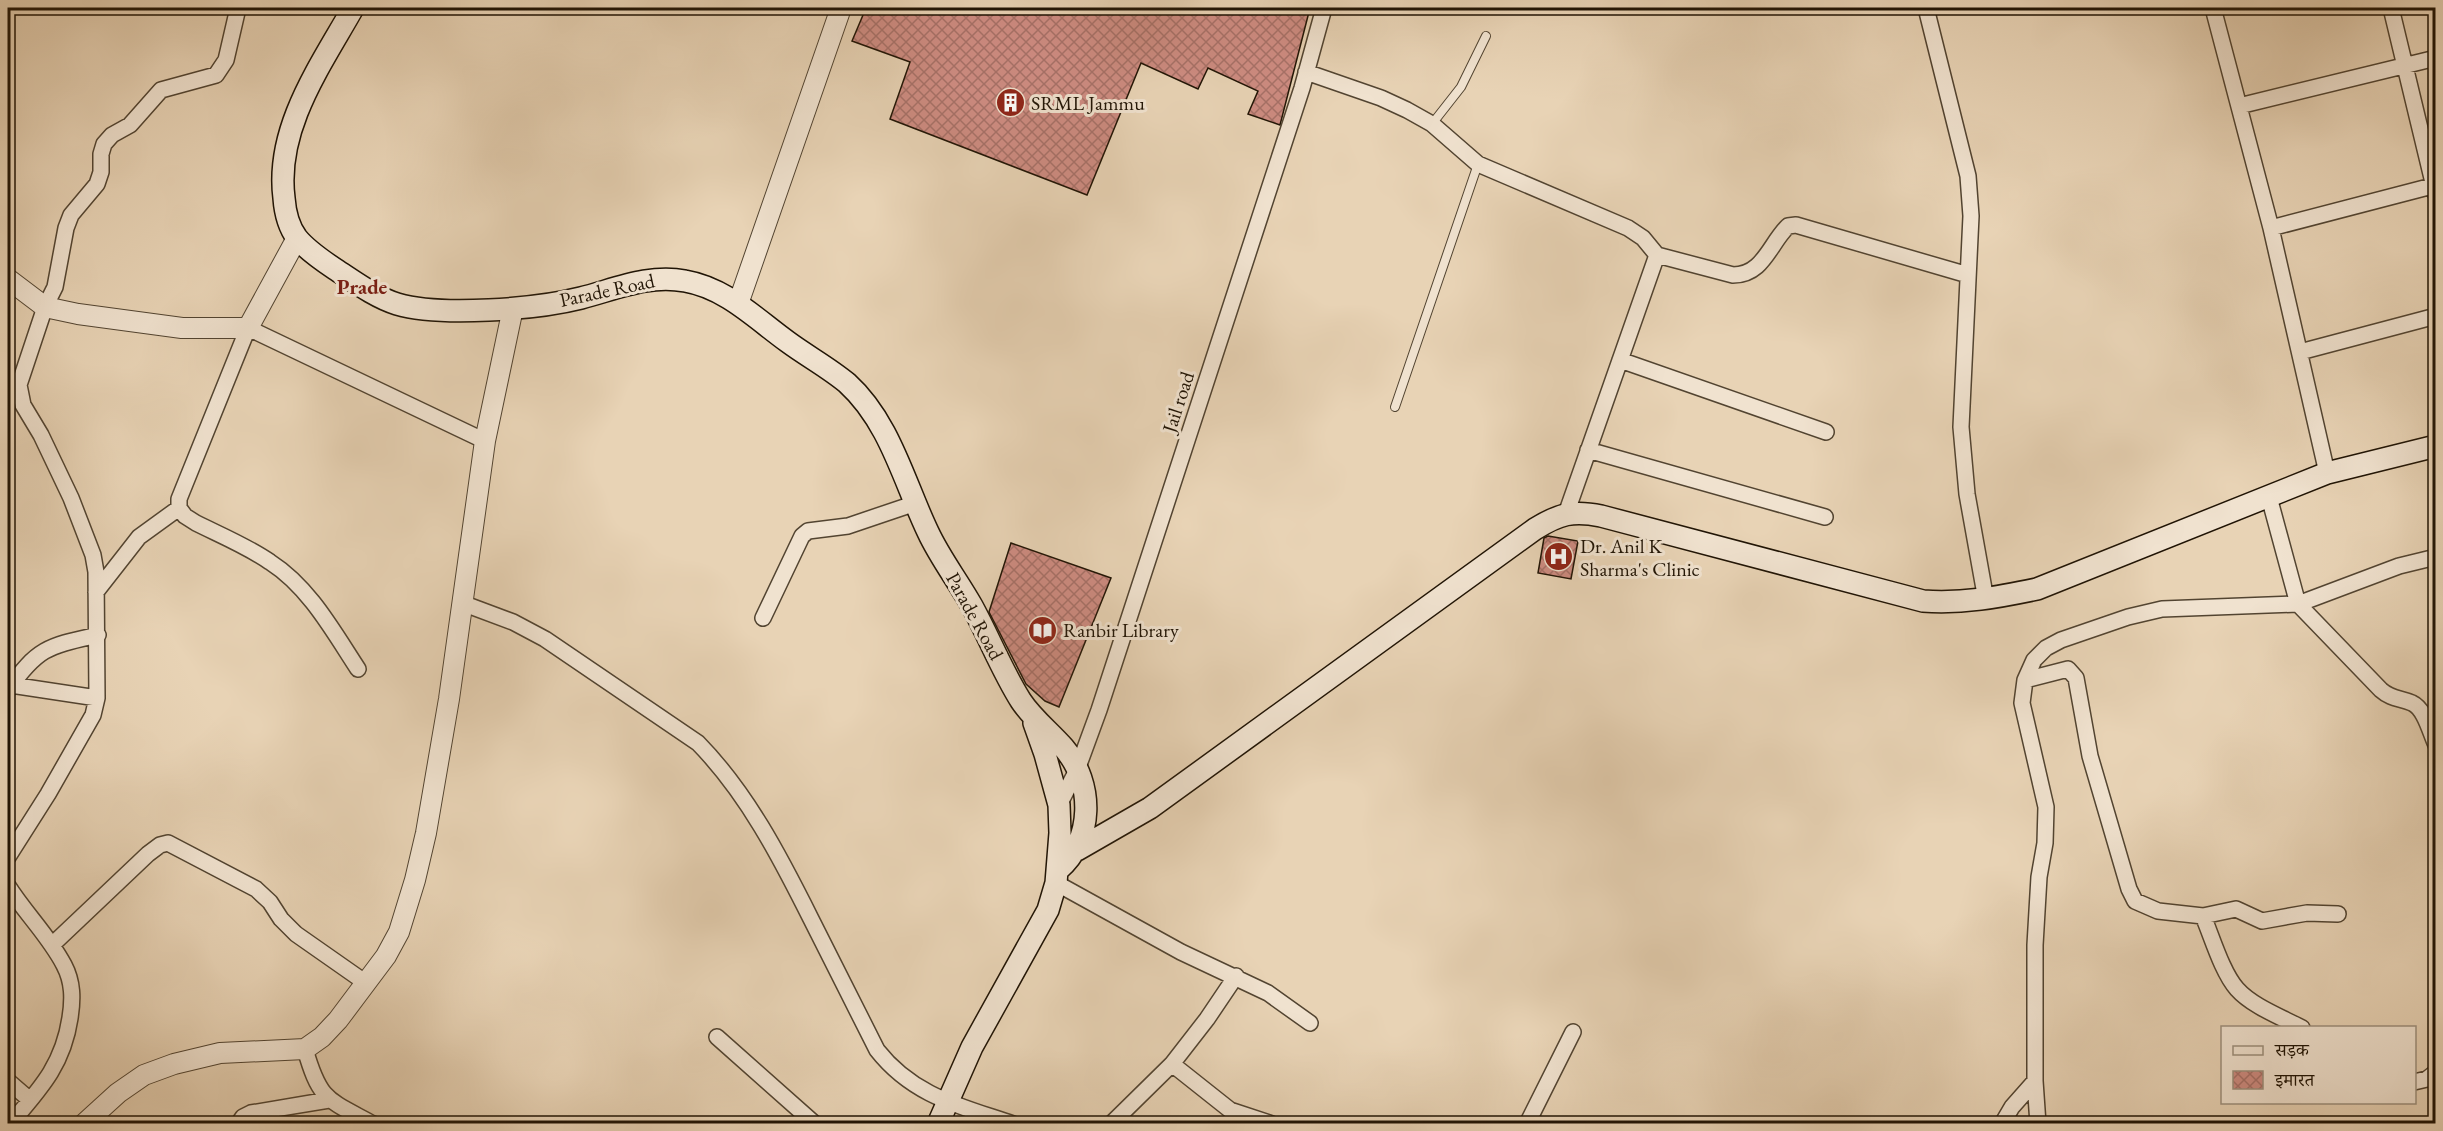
<svg xmlns="http://www.w3.org/2000/svg" width="2443" height="1131" viewBox="0 0 2443 1131" font-family="'EB Garamond','Noto Serif Devanagari',serif">
<defs>
<pattern id="building-cross-hatch" width="8" height="8" patternUnits="userSpaceOnUse" patternTransform="scale(1.5)"><rect width="8" height="8" fill="#ce8c82"/><path d="M0 0l8 8M0 8l8-8" fill="none" stroke="#a77168"/></pattern>
</defs>
<rect width="100%" height="100%" fill="#e8d3b5"/>
<filter id="stains"><feTurbulence type="fractalNoise" baseFrequency=".00333" numOctaves="4"/><feColorMatrix values="0 0 0 0 .2 0 0 0 0 .09 0 0 0 0 .02 0 0 0 .5 -.17"/></filter>
<radialGradient id="worn" r=".72"><stop offset=".6" stop-color="#630" stop-opacity="0"/><stop offset="1" stop-color="#630" stop-opacity=".3"/></radialGradient>
<!-- building -->
<path fill="url(#building-cross-hatch)" stroke="#201405" stroke-width="1.5" d="M 866,8 L 1310,8 L 1280,125 L 1248,114 L 1258,91 L 1208,68 L 1198,89 L 1141,63 L 1087,195 L 890,119 L 910,62 L 852,41 Z
M 1548,536 L 1578,541 L 1571,579 L 1538,573 L 1544,538 Z
M 1011,543 L 1111,578 L 1059,707 L 1045,701 L 1026,684 L 989,612 Z"/>
<g fill="none" stroke-linecap="round" stroke-linejoin="round">
<defs>
<path id="service" d="M 1432,124 L 1461,87 L 1486,36
M 1395,407 L 1478,164"/>
<path id="minor" d="M 1926,8 L 1968,176 L 1971,216 L 1961,427 L 1967,494 L 1986,600
M 2213,8 L 2271,228 L 2327,473
M 2391,8 L 2436,195
M 1306,72 L 1381,98 L 1407,110 L 1432,124 L 1478,164 L 1628,228 L 1643,238 L 1657,255 L 1733,275 C 1763,275 1769,245 1788,226 L 1796,225 L 1968,275
M 2239,106 L 2436,58
M 2271,228 L 2436,185
M 2300,352 L 2436,316
M 1620,360 L 1826,432
M 1588,450 L 1825,517
M 2269,497 L 2298,604 L 2381,690 C 2391,699 2400,698 2412,703 C 2425,709 2430,732 2436,745
M 1566,514 L 1657,255
M 96,592 L 139,537 L 179,508
M 462,603 L 513,622 L 545,639 L 698,743 C 747,793 780,857 811,919 C 833,963 855,1006 877,1050 C 913,1096 960,1106 1013,1124
M 763,618 L 802,536 L 808,531 L 848,526 L 916,503
M 358,669 C 333,631 309,587 270,562 C 247,546 220,535 196,523 L 185,516 L 179,508 L 179,499 L 248,328 L 485,441
M 2025,680 L 2068,669 L 2076,678 L 2090,756 L 2129,889 L 2135,901 L 2158,911 L 2203,916 L 2236,909 L 2262,921 L 2307,913 L 2338,914
M 11,685 L 97,698
M 8,690 C 38,647 49,646 98,635
M 1059,805 L 1077,770 L 1099,710 L 1302,88 L 1324,8
M 8,857 L 48,794 L 93,715 L 97,698 L 96,572 L 93,555 L 71,498 L 41,435 L 23,405 L 19,385 L 45,307 L 55,287 L 66,228 L 71,215 L 97,184 L 101,172 L 101,154 L 104,144 L 112,135 L 130,125 L 161,90 L 216,75 L 226,60 L 238,8
M 1056,883 L 1181,952 L 1268,993 L 1310,1023
M 8,886 C 25,913 49,936 64,965 C 73,982 73,999 70,1018 C 63,1065 40,1089 10,1124
M 2203,916 C 2212,937 2222,972 2237,989 C 2252,1006 2281,1017 2302,1028
M 52,945 L 148,854 L 160,845 L 168,843 L 256,889 L 270,902 L 281,919 L 296,934 L 366,983
M 717,1037 L 815,1124
M 305,1049 C 320,1101 327,1099 373,1124
M 1172,1064 L 1230,1110 L 1272,1124
M 8,1081 L 30,1100
M 2414,1082 L 2427,1079 L 2436,1072
M 238,1124 L 243,1117 L 251,1113 L 329,1100
M 1111,1124 L 1172,1064 L 1207,1019 L 1236,976
M 1527,1124 L 1573,1032
M 2002,1124 L 2012,1107 L 2035,1081
M 2038,1124 L 2035,1081 L 2035,945 L 2039,877 L 2045,843 L 2046,807 L 2022,703 L 2025,680 L 2034,660 L 2046,648 L 2061,640 L 2128,617 L 2162,609 L 2298,604 L 2399,566 L 2436,557"/>
<path id="tertiary" d="M 8,279 L 45,307 L 78,314 L 182,328 L 248,328 L 297,238
M 738,304 L 841,8
M 84,1124 L 118,1093 L 144,1075 L 174,1064 L 220,1053 L 305,1049 L 322,1037 L 338,1020 L 386,956 L 399,932 L 415,880 L 426,833 L 449,699 L 485,441 L 513,308"/>
<path id="secondary" d="M 353,8 C 321,65 275,128 284,198 C 285,212 288,226 297,238 C 306,249 323,261 335,269 C 355,282 375,297 397,304 C 441,317 537,309 581,298 C 616,289 649,274 685,281 C 726,288 756,319 788,342 C 807,356 829,368 847,383 C 890,422 904,482 928,532 C 940,558 958,581 972,606 C 989,637 1002,671 1021,701 C 1033,719 1050,732 1064,748 C 1094,784 1094,839 1058,870
M 1077,850 L 1150,808 L 1535,529 C 1559,514 1573,510 1601,516 L 1923,601 C 1962,604 1999,597 2037,589 L 2327,473 L 2436,446
M 938,1124 L 972,1047 L 1048,910 L 1056,883 L 1060,833 L 1059,805 L 1045,754 L 1034,723"/>
</defs>
<!-- service casing -->
<use href="#service" stroke="#524431" stroke-width="10"/>
<!-- minor casing -->
<use href="#minor" stroke="#524431" stroke-width="18"/>
<!-- tertiary casing -->
<use href="#tertiary" stroke="#524431" stroke-width="22"/>
<!-- secondary casing -->
<use href="#secondary" stroke="#201405" stroke-width="24"/>
<!-- service -->
<use href="#service" stroke="#f0e2cf" stroke-width="8"/>
<!-- minor -->
<use href="#minor" stroke="#f0e2cf" stroke-width="15"/>
<!-- tertiary -->
<use href="#tertiary" stroke="#f0e2cf" stroke-width="20"/>
<!-- secondary -->
<use href="#secondary" stroke="#f0e2cf" stroke-width="21"/>
</g>
<!-- icons -->
<defs>
<symbol id="building-disc" viewBox="-11 -11 22 22"><circle r="9.5" fill="#8f2418" stroke="#f0e2cf"/><path d="M-4-6H4V6H1V3H-1V6H-4ZM-2.5-4.3h1.7v1.8h-1.7ZM.8-4.3h1.7v1.8H.8ZM-2.5-1h1.7V.8h-1.7ZM.8-1h1.7V.8H.8Z" fill="#fff"/></symbol>
<symbol id="hospital-disc" viewBox="-11 -11 22 22"><circle r="9.5" fill="#8f2418" stroke="#f0e2cf"/><path d="M-5-5h3v3.5h4V-5h3V5h-3V1.5h-4V5h-3Z" fill="#fff"/></symbol>
<symbol id="library-disc" viewBox="-11 -11 22 22"><circle r="9.5" fill="#8f2418" stroke="#f0e2cf"/><path d="M-6-4Q-3-5.5-.7-3.5V5Q-3 3-6 4ZM6-4Q3-5.5 .7-3.5V5Q3 3 6 4Z" fill="#fff"/></symbol>
</defs>
<g fill-rule="evenodd">
<use href="#building-disc" x="994" y="86" width="33" height="33"/>
<use href="#hospital-disc" x="1542" y="540" width="33" height="33"/>
<use href="#library-disc" x="1026" y="614" width="33" height="33"/>
</g>
<g text-anchor="middle" stroke-width="6" stroke-linejoin="round" paint-order="stroke">
<!-- poi labels -->
<g font-size="20" fill="#201405" stroke="#f0e2cf" text-anchor="start">
<text x="1031" y="110">SRML Jammu</text>
<text x="1580" y="553">Dr. Anil K<tspan x="1580" dy="23">Sharma's Clinic</tspan></text>
<text x="1063" y="637">Ranbir Library</text>
</g>
<!-- street labels -->
<g font-size="20" fill="#201405" stroke="#f0e2cf">
<text transform="translate(607 290) rotate(-12)" y="7">Parade Road</text>
<text transform="translate(1178 402) rotate(-72)" y="7">Jail road</text>
<text transform="translate(975 616) rotate(61)" y="7">Parade Road</text>
</g>
<!-- neighbourhood labels -->
<g font-size="21" font-weight="bold" fill="#7a1f14" stroke="#f0e2cf">
<text x="362" y="294">Prade</text>
</g>
</g>
<!-- margin -->
<rect width="2443" height="1131" fill="none" stroke="#e8d3b5" stroke-width="30"/>
<rect x="9" y="9" width="2425" height="1113" fill="none" stroke="#201405" stroke-width="3"/>
<rect x="15" y="15" width="2413" height="1101" fill="none" stroke="#201405" stroke-width="1.5"/>
<!-- legend -->
<rect x="2221" y="1026" width="195" height="78" fill="#f0e2cf" stroke="#9d907e" stroke-width="1.5"/>
<rect x="2233" y="1046" width="30" height="9" fill="#f0e2cf" stroke="#9d907e" stroke-width="1.5"/>
<text x="2275" y="1056" font-size="18" fill="#201405">सड़क</text>
<rect x="2233" y="1071" width="30" height="18" fill="url(#building-cross-hatch)" stroke="#9d907e" stroke-width="1.5"/>
<text x="2275" y="1086" font-size="18" fill="#201405">इमारत</text>
<rect width="100%" height="100%" filter="url(#stains)"/>
<rect width="100%" height="100%" fill="url(#worn)"/>
</svg>
